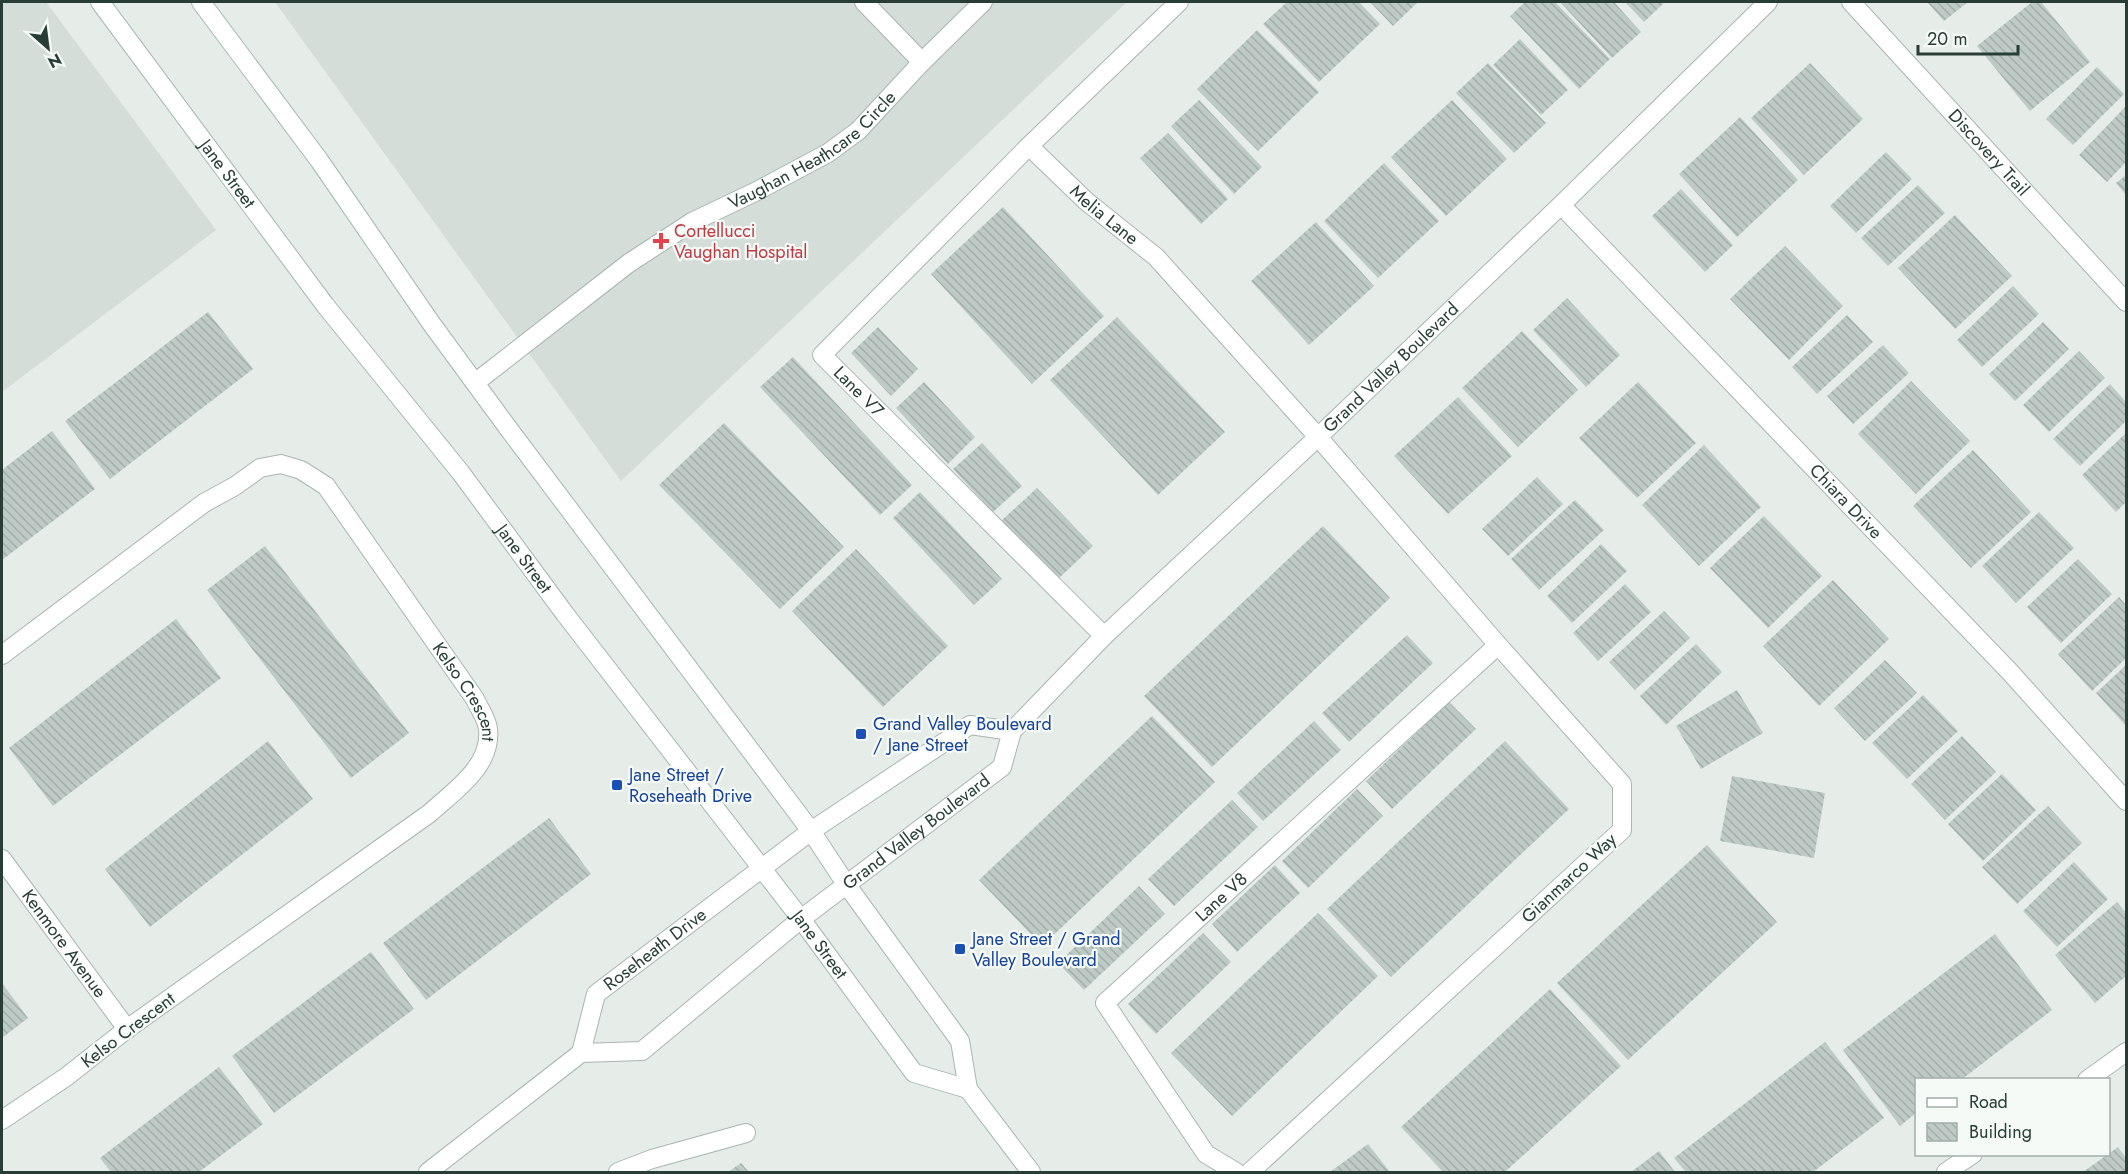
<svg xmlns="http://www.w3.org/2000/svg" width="2128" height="1174" viewBox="0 0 2128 1174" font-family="Jost,sans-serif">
<defs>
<pattern id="building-back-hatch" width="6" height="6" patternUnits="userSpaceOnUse" patternTransform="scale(1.5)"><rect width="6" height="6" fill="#becac5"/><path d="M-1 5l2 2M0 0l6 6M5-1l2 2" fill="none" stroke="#a3aeaa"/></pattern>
</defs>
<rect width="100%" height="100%" fill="#e6ede9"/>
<!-- built -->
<path fill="#d4ddd8" d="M 2,2 L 46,2 L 216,230 L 2,392 Z
M 275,2 L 1127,2 L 621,481 Z"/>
<!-- building -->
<path fill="url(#building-back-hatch)" d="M 1287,2 L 1359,2 L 1380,24 L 1319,82 L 1263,24 Z
M 1370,2 L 1418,2 L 1393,26 Z
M 1525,2 L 1555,2 L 1610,59 L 1579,89 L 1510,16 Z
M 1560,2 L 1614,2 L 1641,32 L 1612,58 Z
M 1625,2 L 1665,2 L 1644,22 Z
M 1927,2 L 1968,2 L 1944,21 Z
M 2032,2 L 2041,2 L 2090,62 L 2030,111 L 1977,46 Z
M 1257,30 L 1319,92 L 1258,151 L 1197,89 Z
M 1520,39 L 1568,90 L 1541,115 L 1493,65 Z
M 1488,63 L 1546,123 L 1514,153 L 1456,93 Z
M 1810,63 L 1863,119 L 1804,175 L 1751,118 Z
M 2097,67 L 2124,94 L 2073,145 L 2046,119 Z
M 1199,100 L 1262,167 L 1234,194 L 1171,126 Z
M 1452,100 L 1507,159 L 1446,216 L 1391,157 Z
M 2126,106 L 2126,162 L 2107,182 L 2079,155 Z
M 1740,117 L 1798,180 L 1737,237 L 1679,174 Z
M 1168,133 L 1228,199 L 1201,224 L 1140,158 Z
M 1886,152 L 1912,179 L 1856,233 L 1830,206 Z
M 1384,163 L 1439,221 L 1378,278 L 1324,221 Z
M 2126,175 L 2126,195 L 2116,183 Z
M 1918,185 L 1945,213 L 1888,266 L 1861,238 Z
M 1681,189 L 1733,245 L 1705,272 L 1652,216 Z
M 1003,207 L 1104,316 L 1032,384 L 931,274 Z
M 1955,215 L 2012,276 L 1955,329 L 1898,268 Z
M 1316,222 L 1374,286 L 1309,345 L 1251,281 Z
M 1785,246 L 1843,306 L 1789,360 L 1730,299 Z
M 2013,286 L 2039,314 L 1982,367 L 1957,340 Z
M 1567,298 L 1620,355 L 1586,387 L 1533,330 Z
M 208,312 L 253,369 L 110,479 L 65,421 Z
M 1847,315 L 1873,342 L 1817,394 L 1792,367 Z
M 1117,317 L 1225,432 L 1158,495 L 1050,380 Z
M 2043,322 L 2069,349 L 2015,401 L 1989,374 Z
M 878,327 L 918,369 L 891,396 L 851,353 Z
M 1522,331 L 1578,390 L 1518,447 L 1462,388 Z
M 1883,345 L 1909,373 L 1853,424 L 1827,396 Z
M 2079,351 L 2105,378 L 2049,432 L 2023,405 Z
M 793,357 L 912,485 L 880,515 L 760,387 Z
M 1911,381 L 1970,441 L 1916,494 L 1858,434 Z
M 924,382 L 975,437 L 948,464 L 896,408 Z
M 1638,382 L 1696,443 L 1637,498 L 1579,438 Z
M 2110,384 L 2126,402 L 2126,421 L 2080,466 L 2053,439 Z
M 1458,397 L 1512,456 L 1448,514 L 1394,456 Z
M 724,423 L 844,547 L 780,609 L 659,485 Z
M 52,431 L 95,489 L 2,560 L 2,470 Z
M 2126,433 L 2126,502 L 2116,512 L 2082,475 Z
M 982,443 L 1022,486 L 993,512 L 953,469 Z
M 1704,445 L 1761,507 L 1699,566 L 1642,505 Z
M 1973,450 L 2031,512 L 1971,568 L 1913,506 Z
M 1537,477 L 1563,504 L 1508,556 L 1482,529 Z
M 1037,488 L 1093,546 L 1058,579 L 1001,521 Z
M 920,492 L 1002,579 L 974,605 L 893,518 Z
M 1575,500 L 1604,530 L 1539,590 L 1511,559 Z
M 2039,512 L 2074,548 L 2016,603 L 1982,566 Z
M 1764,516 L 1822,576 L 1768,628 L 1710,568 Z
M 1323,526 L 1390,598 L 1212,767 L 1144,696 Z
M 1601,544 L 1627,571 L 1572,623 L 1547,596 Z
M 265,546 L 409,733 L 351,778 L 207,590 Z
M 856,549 L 948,646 L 883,707 L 792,611 Z
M 2078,559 L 2112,594 L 2061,643 L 2027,607 Z
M 1833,580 L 1889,639 L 1819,706 L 1763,646 Z
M 1625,584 L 1651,612 L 1598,661 L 1573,633 Z
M 2119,597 L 2126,605 L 2126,658 L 2092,691 L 2058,654 Z
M 1664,611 L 1690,638 L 1635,690 L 1609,662 Z
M 176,619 L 221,678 L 53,806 L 9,748 Z
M 1407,635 L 1433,663 L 1349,742 L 1322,713 Z
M 1696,644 L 1722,672 L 1666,725 L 1640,696 Z
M 1885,660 L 1917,693 L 1865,741 L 1834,708 Z
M 2126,665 L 2126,726 L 2096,693 Z
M 1737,690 L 1763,733 L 1701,769 L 1676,726 Z
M 1923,695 L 1958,731 L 1907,779 L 1872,743 Z
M 1449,702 L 1476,729 L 1392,809 L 1366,781 Z
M 1152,716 L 1215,782 L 1042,946 L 979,880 Z
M 1314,721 L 1341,750 L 1263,821 L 1237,793 Z
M 1962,736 L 1996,772 L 1945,820 L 1911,784 Z
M 268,741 L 313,799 L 150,927 L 105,869 Z
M 1505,741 L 1569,809 L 1391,977 L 1327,909 Z
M 2002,774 L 2036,810 L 1983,861 L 1948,824 Z
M 1732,776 L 1825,793 L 1814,858 L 1720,841 Z
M 1357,789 L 1383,816 L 1308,888 L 1282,861 Z
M 1232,800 L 1258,827 L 1174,906 L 1148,879 Z
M 2048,806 L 2082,843 L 2017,904 L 1982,867 Z
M 549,818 L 591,874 L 426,1000 L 383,943 Z
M 1707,845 L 1777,922 L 1628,1060 L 1557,983 Z
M 2074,862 L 2108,899 L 2057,947 L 2023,911 Z
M 1275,865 L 1300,893 L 1237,952 L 1212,924 Z
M 1139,886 L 1165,914 L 1084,990 L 1058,963 Z
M 2117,902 L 2126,913 L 2126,976 L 2095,1003 L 2055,955 Z
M 1318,913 L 1378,976 L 1232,1116 L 1171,1053 Z
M 1203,933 L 1231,962 L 1156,1034 L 1128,1004 Z
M 1995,934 L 2052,1010 L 1961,1080 L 1916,1080 L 1916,1113 L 1900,1126 L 1843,1050 Z
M 371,952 L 414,1009 L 274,1113 L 232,1056 Z
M 2,983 L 28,1018 L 2,1038 Z
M 1550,989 L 1621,1066 L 1505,1172 L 1443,1172 L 1401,1127 Z
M 1825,1042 L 1884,1118 L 1813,1172 L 1686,1172 L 1674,1158 Z
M 219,1067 L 263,1124 L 199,1172 L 111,1172 L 100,1158 Z
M 1368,1144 L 1390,1172 L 1330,1172 Z
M 2118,1147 L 2126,1158 L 2126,1172 L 2083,1172 Z
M 1659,1151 L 1675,1172 L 1631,1172 Z
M 741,1163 L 749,1172 L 728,1172 Z"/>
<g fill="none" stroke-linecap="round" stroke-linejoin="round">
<defs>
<g id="service">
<path id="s1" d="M 1029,146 L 822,355 L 1104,636"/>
<path id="s2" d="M 1236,1172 L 1206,1154 L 1105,1003 L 1498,645"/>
</g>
<g id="minor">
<path d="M 864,2 L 922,62"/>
<path id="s3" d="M 1179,2 L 1029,146 L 1086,201 L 1156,257 L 1318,437 L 1498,645 L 1622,784 L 1622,830 L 1250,1172"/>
<path id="s4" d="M 1851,2 L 2126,302"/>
<path id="s5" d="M 1561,205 L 2010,672 L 2126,801"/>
<path id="s6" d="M 476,382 L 629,263 L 692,222 L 755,192 L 828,153 L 858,131 L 922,62 L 983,2"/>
<path id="s7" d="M 2,655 L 204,503 L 235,486 L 260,468 L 281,464 L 301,470 L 326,486 L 475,699 C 479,708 487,719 488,729 C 492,766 455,790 430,813 L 127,1029 L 66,1077 L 2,1120"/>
<path id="s8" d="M 2,859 L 127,1029"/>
<path id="s9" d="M 581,1053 L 596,994 L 811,831 L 970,725 L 1012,731"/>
<path d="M 2087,1080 L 2126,1052"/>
<path id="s10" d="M 428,1172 L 581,1053 L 642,1051 L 801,919 L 1002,767 L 1012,731 L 1104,636 L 1318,437 L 1561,205 L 1768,2"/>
<path d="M 618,1172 L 652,1159 L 746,1133"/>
<path d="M 1946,1172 L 1973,1154"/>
</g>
<g id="secondary">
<path id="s11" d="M 100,2 L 325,305 L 461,473 L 565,614 L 801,919 L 914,1073 L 968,1089"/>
<path d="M 201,2 L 319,160 L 431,323 L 508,428 L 811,831 L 846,884 L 960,1041 L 968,1089 L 1031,1172"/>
</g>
</defs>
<!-- service casing -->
<use href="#service" stroke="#a9b5af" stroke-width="20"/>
<!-- minor casing -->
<use href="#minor" stroke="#a9b5af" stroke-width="20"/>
<!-- secondary casing -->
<use href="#secondary" stroke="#a5b7b0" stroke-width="20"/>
<!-- service -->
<use href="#service" stroke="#fff" stroke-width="18"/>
<!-- minor -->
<use href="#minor" stroke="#fff" stroke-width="18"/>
<!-- secondary -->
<use href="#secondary" stroke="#fff" stroke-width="18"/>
</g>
<!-- markers -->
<path fill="#e0444e" stroke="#f6faf7" stroke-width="2" d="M658 232h6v6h6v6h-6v6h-6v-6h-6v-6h6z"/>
<g fill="#1a4fb4" stroke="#f6faf7" stroke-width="2">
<rect x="855" y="728" width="12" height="12" rx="3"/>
<rect x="611" y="779" width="12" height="12" rx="3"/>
<rect x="954" y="943" width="12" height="12" rx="3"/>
</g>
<g text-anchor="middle" stroke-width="4.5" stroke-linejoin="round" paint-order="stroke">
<!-- street labels -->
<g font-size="18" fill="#273d35" stroke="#f6faf7">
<text dy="6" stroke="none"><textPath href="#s6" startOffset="410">Vaughan Heathcare Circle</textPath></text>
<text dy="6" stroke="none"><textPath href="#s4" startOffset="204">Discovery Trail</textPath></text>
<text dy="6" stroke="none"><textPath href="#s11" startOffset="214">Jane Street</textPath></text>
<text dy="6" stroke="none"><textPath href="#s3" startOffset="310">Melia Lane</textPath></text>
<text dy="6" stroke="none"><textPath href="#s10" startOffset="1276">Grand Valley Boulevard</textPath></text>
<text dy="6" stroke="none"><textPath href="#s1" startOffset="346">Lane V7</textPath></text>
<text dy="6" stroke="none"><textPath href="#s5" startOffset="411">Chiara Drive</textPath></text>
<text dy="6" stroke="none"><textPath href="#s11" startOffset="700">Jane Street</textPath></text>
<text dy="6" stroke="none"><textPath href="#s7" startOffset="640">Kelso Crescent</textPath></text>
<text dy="6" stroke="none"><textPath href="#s10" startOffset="606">Grand Valley Boulevard</textPath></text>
<text transform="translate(1569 878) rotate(-43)" y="6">Gianmarco Way</text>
<text dy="6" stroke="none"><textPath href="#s2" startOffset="374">Lane V8</textPath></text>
<text dy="6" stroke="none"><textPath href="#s8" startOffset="105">Kenmore Avenue</textPath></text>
<text dy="6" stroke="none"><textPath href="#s11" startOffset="1186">Jane Street</textPath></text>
<text dy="6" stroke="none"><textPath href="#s9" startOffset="135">Roseheath Drive</textPath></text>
<text transform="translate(128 1030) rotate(-37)" y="6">Kelso Crescent</text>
</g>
<!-- health labels -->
<g font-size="18" fill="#be3a42" stroke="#f6faf7" text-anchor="start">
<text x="674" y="237">Cortellucci<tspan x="674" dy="21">Vaughan Hospital</tspan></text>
</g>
<!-- transit labels -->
<g font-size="18" fill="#164399" stroke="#f6faf7" text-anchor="start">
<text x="873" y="730">Grand Valley Boulevard<tspan x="873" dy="21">/ Jane Street</tspan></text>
<text x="629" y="781">Jane Street /<tspan x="629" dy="21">Roseheath Drive</tspan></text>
<text x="972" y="945">Jane Street / Grand<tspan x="972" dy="21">Valley Boulevard</tspan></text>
</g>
</g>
<!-- border -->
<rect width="2128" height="1174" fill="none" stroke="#273d35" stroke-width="6"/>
<!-- legend -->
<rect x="1915" y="1078" width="195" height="78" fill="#f6faf7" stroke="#a3aea9" stroke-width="1.5"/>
<rect x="1927" y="1098" width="30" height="9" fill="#ffffff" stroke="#a3aea9" stroke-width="1.5"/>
<text x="1969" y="1108" font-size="18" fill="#273d35">Road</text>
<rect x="1927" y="1123" width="30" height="18" fill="url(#building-back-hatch)" stroke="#a3aea9" stroke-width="1.5"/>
<text x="1969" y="1138" font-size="18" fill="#273d35">Building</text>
<!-- north arrow -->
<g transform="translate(48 48) rotate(152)" stroke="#f6faf7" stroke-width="4.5" paint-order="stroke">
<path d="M0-4.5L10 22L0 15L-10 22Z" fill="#273d35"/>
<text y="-9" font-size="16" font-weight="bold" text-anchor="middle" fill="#273d35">N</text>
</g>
<!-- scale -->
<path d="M1918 45v9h100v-9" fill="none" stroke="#273d35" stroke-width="3"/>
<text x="1927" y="45" font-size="18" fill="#273d35" stroke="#f6faf7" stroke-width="4.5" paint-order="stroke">20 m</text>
</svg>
